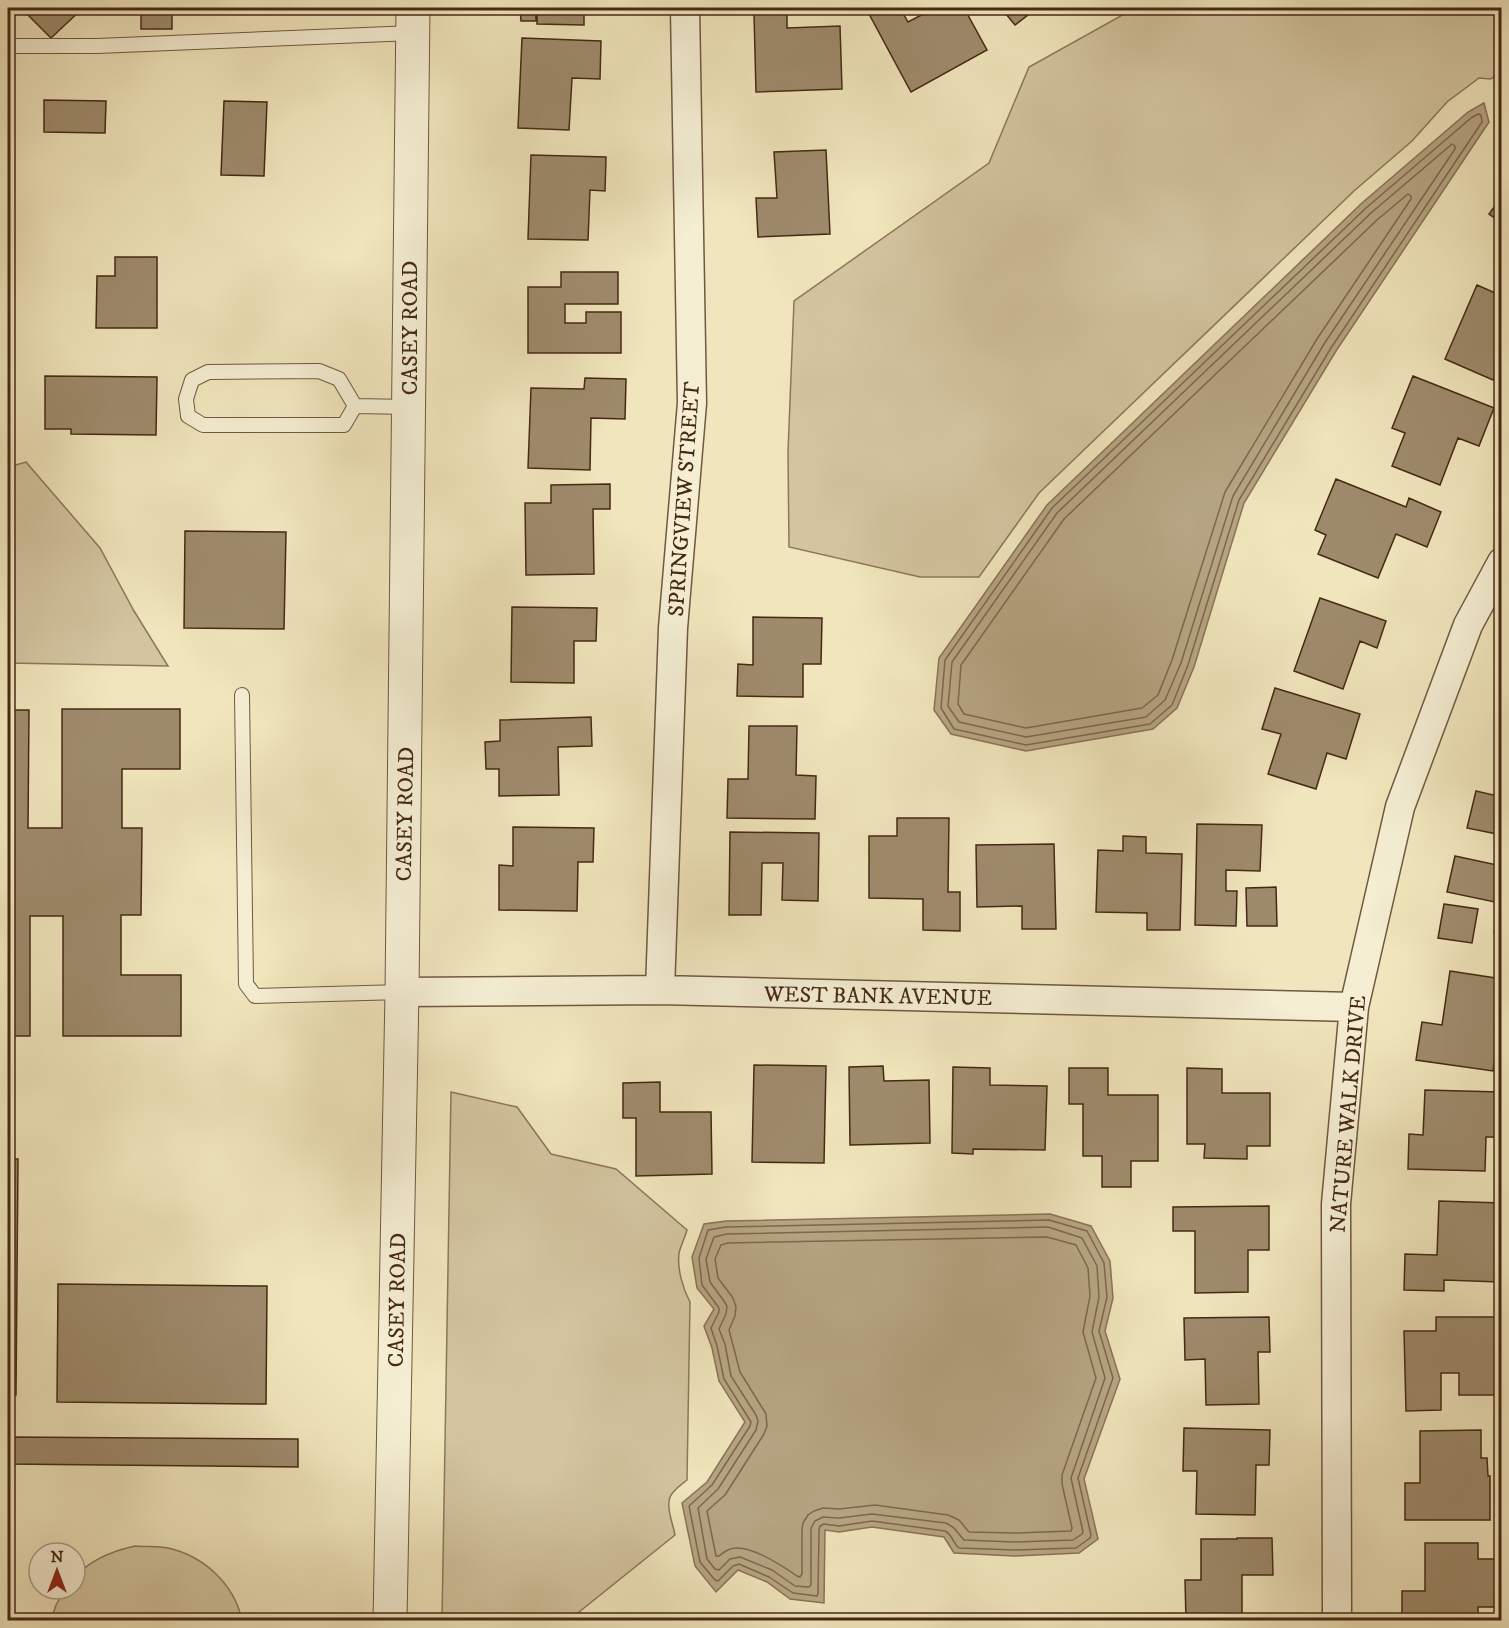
<svg xmlns="http://www.w3.org/2000/svg" width="1509" height="1628" viewBox="0 0 1509 1628" font-family="'IM FELL DW Pica',serif">
<rect width="100%" height="100%" fill="#f0e5bc"/>
<filter id="stains"><feTurbulence type="fractalNoise" baseFrequency=".00333" numOctaves="4"/><feColorMatrix values="0 0 0 0 .2 0 0 0 0 .09 0 0 0 0 .02 0 0 0 .5 -.17"/></filter>
<radialGradient id="worn" r=".72"><stop offset=".6" stop-color="#630" stop-opacity="0"/><stop offset="1" stop-color="#630" stop-opacity=".3"/></radialGradient>
<!-- green -->
<path fill="#d3c5a0" stroke="#8c775a" stroke-width="1.5" d="M 1135,8 L 1501,8 L 1501,70 L 1491,79 L 1479,78 L 1447,102 L 1412,141 L 1354,191 L 1039,493 L 979,577 L 920,577 L 789,547 L 788,452 L 794,301 L 989,163 L 1029,67 Z
M 26,462 L 100,548 L 134,611 L 168,666 L 8,663 L 8,467 Z
M 451,1092 L 517,1107 L 551,1154 L 616,1169 L 687,1230 C 685,1237 681,1245 679,1253 C 677,1269 683,1289 690,1302 L 687,1480 C 681,1485 673,1490 670,1497 C 666,1508 673,1524 675,1535 L 569,1620 L 442,1620 Z
M 135,1546 C 146,1547 158,1546 168,1548 C 204,1556 234,1584 242,1620 L 51,1620 L 56,1605 L 65,1589 L 75,1589 L 75,1577 C 91,1559 112,1551 135,1546 Z"/>
<!-- water -->
<path fill="#b6a583" stroke="#897357" stroke-width="1.5" d="M 1484,103 L 1489,122 L 1336,351 L 1244,503 L 1194,667 L 1177,708 L 1153,729 L 1026,751 L 951,734 L 934,710 L 939,658 L 1047,505 L 1362,203 L 1468,112 Z
M 1050,1214 L 1091,1226 L 1110,1261 L 1113,1298 L 1105,1331 L 1120,1379 L 1084,1479 L 1098,1539 L 1079,1553 L 1014,1556 L 954,1553 L 944,1537 L 872,1527 L 839,1532 L 825,1530 L 824,1603 L 790,1599 L 767,1582 L 738,1570 L 716,1592 L 695,1566 L 682,1503 L 707,1482 L 745,1422 L 719,1381 L 712,1348 L 704,1326 L 714,1309 L 697,1288 L 692,1257 L 704,1224 L 726,1221 Z"/>
<g fill="none" stroke-linecap="round" stroke-linejoin="round">
<!-- shore -->
<path stroke="#7e674c" stroke-width="1.5" d="M 1478,114 L 1481,115 L 1482,122 L 1331,348 L 1239,500 L 1188,665 L 1172,705 L 1150,724 L 1026,745 L 954,729 L 941,708 L 945,660 L 1052,508 L 1366,208 L 1471,118 Z
M 1452,144 L 1455,146 L 1455,149 L 1324,344 L 1233,496 L 1181,663 L 1165,700 L 1146,717 L 1026,737 L 959,722 L 948,706 L 952,662 L 1057,513 L 1371,213 Z
M 1408,194 L 1411,196 L 1411,199 L 1317,339 L 1225,492 L 1172,660 L 1158,695 L 1142,708 L 1026,728 L 964,714 L 958,704 L 961,665 L 1064,519 L 1377,220 Z
M 1049,1220 L 1087,1231 L 1104,1263 L 1107,1297 L 1099,1331 L 1113,1378 L 1078,1478 L 1091,1535 L 1090,1538 L 1076,1548 L 1014,1550 L 959,1548 C 953,1543 952,1534 945,1531 L 872,1521 L 839,1526 L 824,1524 L 820,1526 L 819,1530 L 818,1593 L 817,1596 L 793,1593 L 769,1577 L 739,1564 L 733,1566 L 718,1581 L 715,1580 L 700,1562 L 689,1506 L 712,1485 L 750,1426 L 751,1422 L 724,1379 L 717,1346 L 711,1328 L 719,1312 L 719,1308 L 702,1285 L 699,1258 L 708,1230 L 726,1227 Z
M 1048,1227 L 1082,1238 L 1097,1266 L 1099,1297 L 1092,1332 L 1105,1378 L 1071,1478 L 1083,1532 L 1082,1534 L 1073,1540 L 1014,1542 L 964,1540 L 954,1528 L 946,1523 L 872,1514 L 839,1518 L 823,1517 L 815,1521 L 811,1528 L 811,1585 L 809,1587 L 795,1586 L 772,1570 L 740,1557 L 730,1559 L 719,1570 L 715,1569 L 707,1559 L 698,1508 L 718,1489 L 756,1430 L 758,1421 L 756,1415 L 731,1376 L 725,1344 L 719,1329 L 726,1314 L 727,1306 L 724,1301 L 710,1282 L 706,1259 L 714,1237 L 727,1234 Z
M 1047,1237 L 1076,1245 L 1088,1268 L 1090,1296 L 1083,1332 L 1096,1378 L 1062,1475 L 1062,1484 L 1072,1528 L 1071,1531 L 1014,1533 L 969,1532 L 959,1520 L 948,1515 L 875,1505 L 839,1509 L 823,1508 L 814,1511 L 808,1515 L 803,1523 L 802,1530 L 802,1574 L 800,1577 L 797,1576 C 784,1567 754,1547 736,1548 C 729,1548 724,1552 719,1556 L 716,1556 L 707,1511 L 725,1495 L 764,1434 L 767,1426 L 766,1414 L 740,1372 L 729,1330 L 735,1316 L 736,1307 L 733,1298 L 718,1278 L 715,1259 L 721,1245 L 728,1243 Z"/>
</g>
<!-- building -->
<path fill="#9e8b6c" stroke="#452915" stroke-width="1.5" d="M 21,8 L 83,8 L 51,38 Z
M 141,8 L 219,8 L 219,9 L 172,9 L 172,29 L 141,29 Z
M 520,8 L 536,8 L 536,21 L 521,21 Z
M 537,8 L 584,8 L 584,25 L 537,24 Z
M 877,8 L 900,8 L 908,22 L 935,8 L 964,8 L 987,50 L 911,92 L 868,12 Z
M 1001,8 L 1037,8 L 1015,25 Z
M 787,13 L 787,28 L 840,26 L 842,89 L 756,92 L 754,14 Z
M 522,38 L 601,41 L 600,79 L 572,78 L 569,130 L 518,128 Z
M 44,100 L 106,101 L 105,133 L 44,132 Z
M 224,101 L 267,102 L 264,176 L 221,175 Z
M 826,150 L 830,234 L 758,237 L 756,198 L 777,198 L 774,152 Z
M 531,155 L 606,157 L 605,191 L 590,190 L 588,240 L 528,239 Z
M 1502,196 L 1502,223 L 1489,214 Z
M 115,257 L 157,257 L 157,328 L 96,328 L 97,276 L 115,276 Z
M 561,272 L 618,272 L 618,304 L 565,304 L 565,323 L 586,323 L 586,312 L 621,312 L 621,353 L 528,353 L 528,287 L 561,287 Z
M 1477,285 L 1502,296 L 1502,361 L 1493,380 L 1445,359 Z
M 45,376 L 157,377 L 156,435 L 71,434 L 71,429 L 45,429 Z
M 1413,376 L 1494,408 L 1479,446 L 1458,438 L 1440,485 L 1392,466 L 1405,433 L 1392,428 Z
M 585,378 L 626,379 L 625,419 L 591,418 L 590,470 L 528,468 L 531,388 L 584,389 Z
M 1336,479 L 1406,507 L 1409,498 L 1441,512 L 1427,547 L 1396,534 L 1378,578 L 1318,554 L 1326,535 L 1315,530 Z
M 610,484 L 610,509 L 593,509 L 594,574 L 526,575 L 525,503 L 551,503 L 551,485 Z
M 185,531 L 286,532 L 284,629 L 184,628 Z
M 1320,598 L 1386,621 L 1377,648 L 1360,641 L 1343,689 L 1294,671 Z
M 512,607 L 597,608 L 596,641 L 574,641 L 574,683 L 511,682 Z
M 753,617 L 822,618 L 821,664 L 803,664 L 803,697 L 737,696 L 738,664 L 753,665 Z
M 1275,688 L 1360,714 L 1346,759 L 1327,753 L 1316,789 L 1268,774 L 1281,734 L 1262,729 Z
M 62,709 L 180,709 L 180,769 L 122,769 L 122,828 L 142,828 L 141,915 L 121,915 L 121,975 L 181,975 L 181,1036 L 63,1036 L 63,916 L 30,916 L 30,1036 L 8,1036 L 8,710 L 29,710 L 28,828 L 62,828 Z
M 591,717 L 592,746 L 558,747 L 559,795 L 499,796 L 499,769 L 486,769 L 485,742 L 500,741 L 500,720 Z
M 749,726 L 797,726 L 796,775 L 816,776 L 815,819 L 727,818 L 728,779 L 748,779 Z
M 1476,791 L 1502,797 L 1502,835 L 1467,828 Z
M 897,818 L 949,818 L 948,892 L 960,892 L 960,931 L 923,930 L 923,899 L 869,898 L 869,836 L 897,836 Z
M 1197,824 L 1262,825 L 1260,871 L 1226,870 L 1226,891 L 1237,891 L 1236,926 L 1195,925 Z
M 513,827 L 594,828 L 593,862 L 578,862 L 577,911 L 499,910 L 499,865 L 513,866 Z
M 730,832 L 819,833 L 818,901 L 782,900 L 783,863 L 762,863 L 761,915 L 729,915 Z
M 1123,836 L 1146,837 L 1146,853 L 1182,854 L 1180,930 L 1147,930 L 1147,913 L 1096,912 L 1098,850 L 1123,851 Z
M 1054,844 L 1056,929 L 1022,929 L 1022,906 L 977,907 L 976,845 Z
M 1455,856 L 1502,866 L 1502,935 L 1494,933 L 1500,903 L 1447,892 Z
M 1276,887 L 1277,926 L 1247,926 L 1246,888 Z
M 1444,904 L 1478,909 L 1472,943 L 1438,938 Z
M 1450,971 L 1502,979 L 1502,1013 L 1493,1071 L 1416,1060 L 1422,1022 L 1442,1025 Z
M 754,1065 L 826,1066 L 824,1163 L 752,1162 Z
M 883,1066 L 884,1081 L 929,1080 L 930,1143 L 850,1145 L 849,1067 Z
M 953,1067 L 990,1068 L 990,1085 L 1047,1086 L 1045,1150 L 973,1149 L 973,1154 L 952,1153 Z
M 1069,1068 L 1108,1068 L 1108,1095 L 1158,1095 L 1158,1161 L 1131,1161 L 1131,1187 L 1102,1187 L 1102,1156 L 1083,1156 L 1083,1104 L 1069,1104 Z
M 1187,1068 L 1222,1069 L 1222,1093 L 1270,1093 L 1270,1146 L 1247,1146 L 1247,1159 L 1204,1158 L 1205,1144 L 1187,1144 Z
M 660,1082 L 660,1112 L 711,1112 L 712,1174 L 636,1176 L 636,1118 L 623,1118 L 623,1083 Z
M 1425,1090 L 1500,1092 L 1498,1137 L 1486,1137 L 1485,1171 L 1408,1169 L 1409,1134 L 1423,1135 Z
M 8,1159 L 18,1159 L 16,1395 L 8,1395 Z
M 1439,1201 L 1501,1203 L 1499,1282 L 1444,1280 L 1444,1291 L 1404,1290 L 1405,1254 L 1437,1255 Z
M 1269,1206 L 1269,1250 L 1248,1250 L 1248,1292 L 1195,1293 L 1195,1231 L 1173,1231 L 1173,1207 Z
M 58,1284 L 267,1286 L 266,1404 L 57,1402 Z
M 1269,1317 L 1270,1352 L 1258,1352 L 1259,1404 L 1206,1405 L 1205,1359 L 1185,1360 L 1184,1318 Z
M 1436,1317 L 1495,1317 L 1496,1395 L 1459,1395 L 1459,1373 L 1441,1373 L 1441,1410 L 1406,1411 L 1404,1331 L 1436,1331 Z
M 1184,1428 L 1270,1430 L 1269,1465 L 1256,1465 L 1255,1515 L 1196,1514 L 1197,1471 L 1183,1471 Z
M 1481,1430 L 1481,1458 L 1487,1458 L 1488,1476 L 1490,1476 L 1490,1520 L 1405,1520 L 1405,1483 L 1420,1483 L 1420,1431 Z
M 8,1437 L 298,1439 L 298,1467 L 8,1464 Z
M 1237,1538 L 1272,1538 L 1273,1575 L 1242,1575 L 1242,1620 L 1186,1620 L 1185,1580 L 1201,1580 L 1201,1539 L 1237,1539 Z
M 1425,1543 L 1478,1543 L 1478,1559 L 1497,1559 L 1497,1607 L 1478,1607 L 1478,1620 L 1402,1620 L 1402,1591 L 1425,1591 Z"/>
<g fill="none" stroke-linecap="round" stroke-linejoin="round">
<defs>
<path id="service" d="M 8,46 L 97,46 L 413,33
M 319,371 L 339,379 L 355,406 L 344,425 L 203,425 L 188,416 L 186,399 L 192,380 L 208,372 Z
M 355,406 L 409,407
M 242,695 L 246,984 L 255,996 L 402,992"/>
<path id="minor" d="M 660,990 L 673,628 L 692,403 L 685,8
M 402,992 L 660,990 L 1354,1007
M 1337,1620 L 1336,1204 L 1354,1007 L 1400,807 L 1468,625 L 1502,562"/>
<path id="tertiary" d="M 390,1620 L 402,992 L 413,8"/>
</defs>
<!-- service casing -->
<use href="#service" stroke="#70583f" stroke-width="16"/>
<!-- minor casing -->
<use href="#minor" stroke="#70583f" stroke-width="31"/>
<!-- tertiary casing -->
<use href="#tertiary" stroke="#70583f" stroke-width="35"/>
<!-- service -->
<use href="#service" stroke="#f5eed3" stroke-width="14"/>
<!-- minor -->
<use href="#minor" stroke="#f5eed3" stroke-width="28"/>
<!-- tertiary -->
<use href="#tertiary" stroke="#f5eed3" stroke-width="33"/>
</g>
<g text-anchor="middle" stroke-width="4.5" stroke-linejoin="round" paint-order="stroke">
<!-- street labels -->
<g font-size="22" fill="#452915" stroke="#f5eed3">
<text transform="translate(409 328) rotate(-90)" y="8">CASEY ROAD</text>
<text transform="translate(683 499) rotate(-86)" y="8">SPRINGVIEW STREET</text>
<text transform="translate(404 814) rotate(-89)" y="8">CASEY ROAD</text>
<text transform="translate(878 995) rotate(1)" y="8">WEST BANK AVENUE</text>
<text transform="translate(1347 1114) rotate(-85)" y="8">NATURE WALK DRIVE</text>
<text transform="translate(396 1300) rotate(-89)" y="8">CASEY ROAD</text>
</g>
</g>
<!-- margin -->
<rect width="1509" height="1628" fill="none" stroke="#f0e5bc" stroke-width="30"/>
<rect x="9" y="9" width="1491" height="1610" fill="none" stroke="#452915" stroke-width="3"/>
<rect x="15" y="15" width="1479" height="1598" fill="none" stroke="#452915" stroke-width="1.5"/>
<!-- north arrow -->
<g transform="translate(57 1571)"><circle r="28" fill="#f5eed3" stroke="#af9f87" stroke-width="1.5"/>
<path d="M0-4.5L10 22L0 15L-10 22Z" fill="#8f2418"/>
<text y="-9" font-size="16" font-weight="bold" text-anchor="middle" fill="#452915">N</text>
</g>
<rect width="100%" height="100%" filter="url(#stains)"/>
<rect width="100%" height="100%" fill="url(#worn)"/>
</svg>
